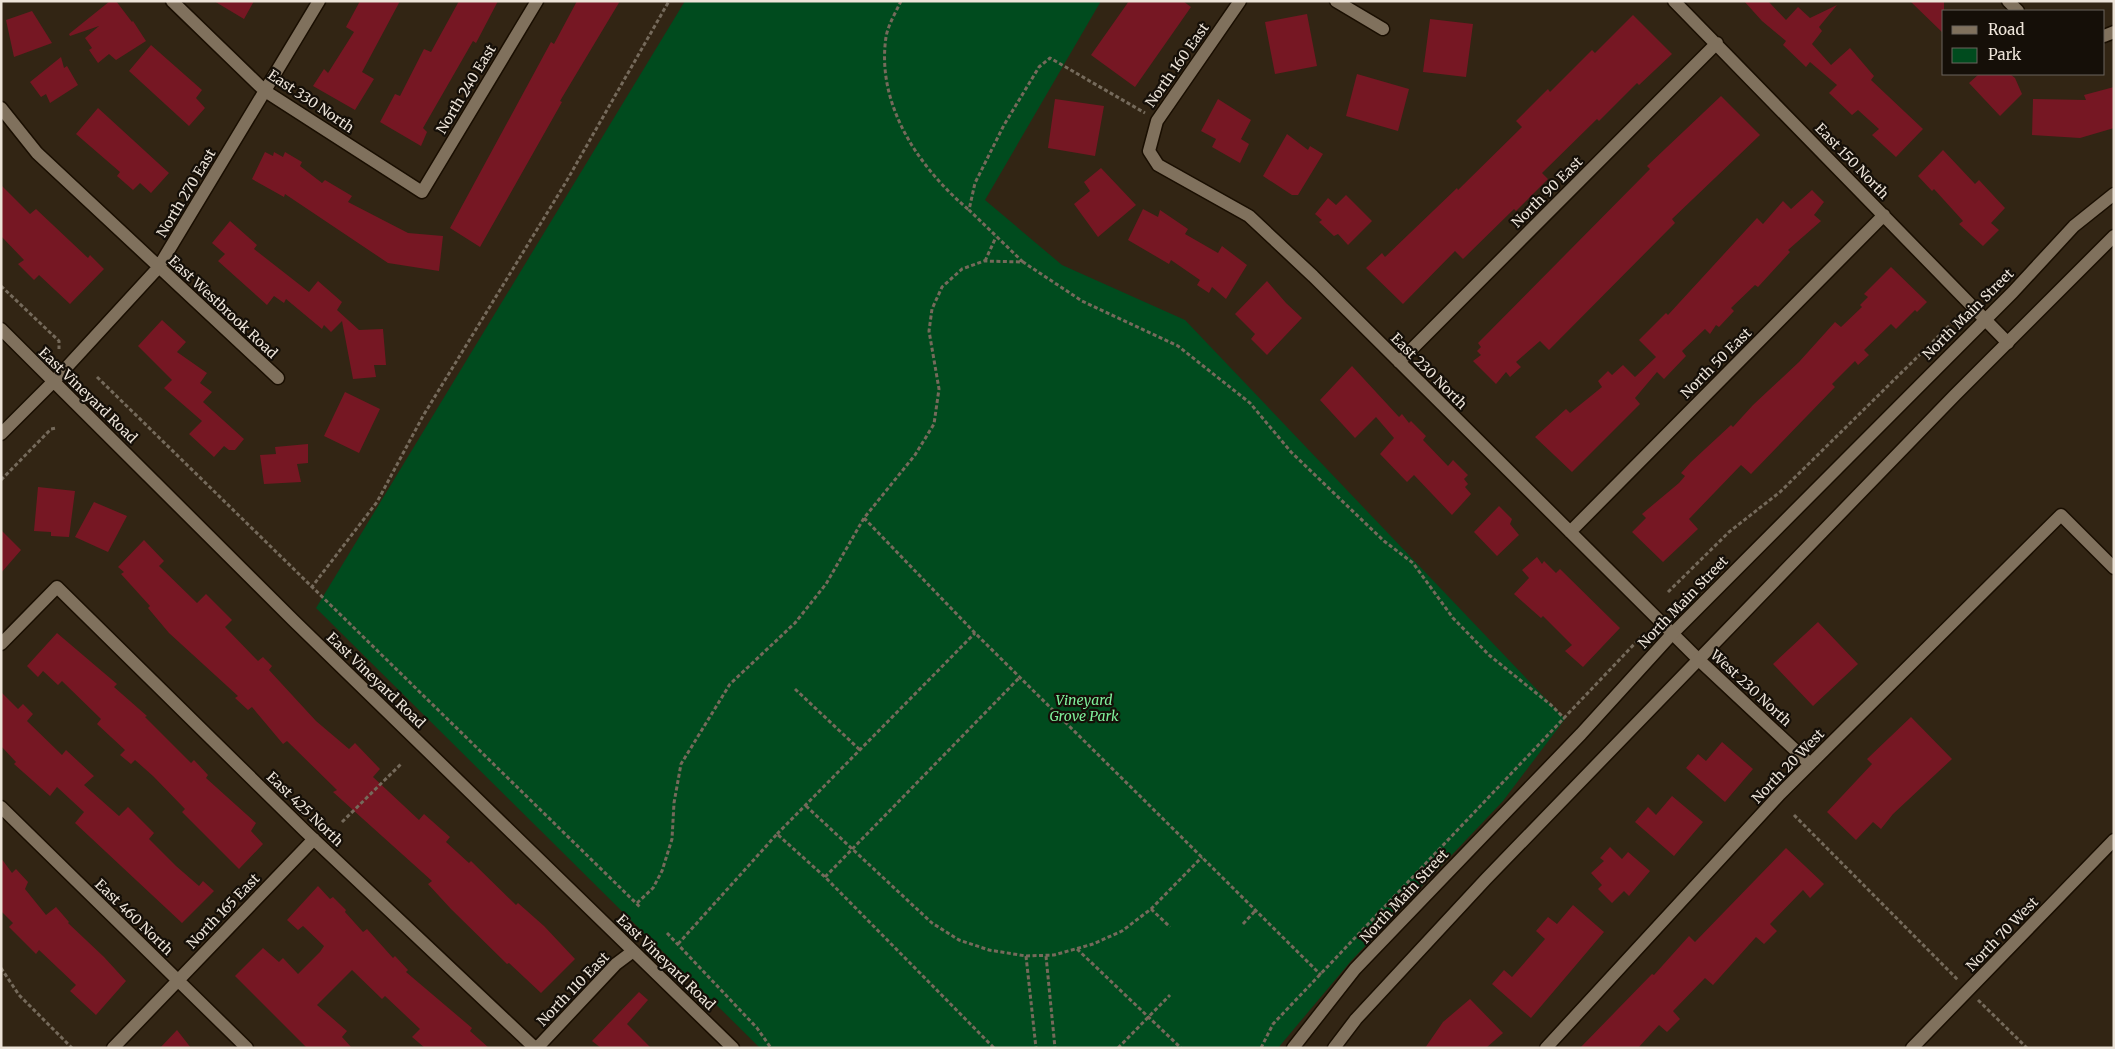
<svg xmlns="http://www.w3.org/2000/svg" width="2115" height="1049" viewBox="0 0 2115 1049" font-family="Merriweather,serif">
<rect width="100%" height="100%" fill="#322514"/>
<!-- green -->
<path fill="#004b1e" d="M 685,1 L 1101,1 L 985,200 L 1062,265 L 1185,320 L 1565,719 L 1503,801 L 1351,961 L 1278,1048 L 760,1048 L 316,608 Z"/>
<!-- building -->
<path fill="#761723" d="M 110,1 L 116,1 L 132,22 L 133,21 L 146,41 L 116,60 L 109,54 L 98,63 L 89,50 L 92,48 L 85,38 L 99,26 L 70,36 L 69,34 Z
M 214,1 L 254,1 L 244,19 Z
M 360,1 L 400,1 L 362,72 L 374,79 L 355,110 L 313,86 L 324,69 L 328,73 L 354,32 L 346,27 Z
M 459,1 L 498,1 L 476,43 L 473,41 L 423,128 L 427,132 L 421,146 L 380,122 L 395,94 L 400,96 L 424,49 L 431,52 Z
M 577,1 L 620,1 L 560,101 L 562,102 L 480,247 L 450,228 L 551,42 L 554,44 Z
M 1129,1 L 1183,1 L 1191,7 L 1135,87 L 1091,55 Z
M 1744,1 L 1768,1 L 1786,20 L 1798,7 L 1810,18 L 1837,5 L 1819,27 L 1822,31 L 1812,44 L 1831,65 L 1850,48 L 1874,76 L 1871,80 L 1923,129 L 1896,157 L 1872,135 L 1879,129 L 1858,110 L 1852,115 L 1829,93 L 1837,85 L 1810,62 L 1806,67 L 1783,45 L 1786,41 L 1762,21 Z
M 1910,1 L 1944,1 L 1944,34 Z
M 32,11 L 52,43 L 14,57 L 6,20 Z
M 1307,14 L 1317,66 L 1275,74 L 1265,22 Z
M 1633,15 L 1672,54 L 1639,85 L 1637,83 L 1599,121 L 1597,119 L 1542,173 L 1548,179 L 1516,211 L 1514,209 L 1463,259 L 1455,251 L 1403,304 L 1366,268 L 1382,253 L 1385,257 L 1457,188 L 1458,190 L 1522,127 L 1516,121 L 1548,89 L 1550,92 L 1592,50 L 1595,53 Z
M 1430,19 L 1473,24 L 1466,77 L 1423,72 Z
M 151,45 L 202,90 L 196,98 L 205,108 L 189,126 L 129,71 Z
M 61,57 L 64,68 L 67,66 L 78,85 L 50,103 L 46,94 L 41,97 L 30,82 Z
M 1357,74 L 1409,89 L 1398,131 L 1346,116 Z
M 1979,74 L 2010,74 L 2015,78 L 2022,94 L 2000,116 L 1969,83 Z
M 2114,87 L 2114,128 L 2080,138 L 2032,135 L 2033,99 L 2086,100 L 2084,95 Z
M 1721,96 L 1760,135 L 1672,219 L 1675,223 L 1549,350 L 1540,341 L 1516,362 L 1521,367 L 1510,377 L 1506,372 L 1496,384 L 1473,361 L 1481,355 L 1477,351 L 1481,347 L 1478,343 L 1650,169 L 1647,166 Z
M 1055,99 L 1104,106 L 1095,156 L 1048,148 Z
M 1218,99 L 1251,120 L 1241,139 L 1249,144 L 1240,163 L 1212,147 L 1216,139 L 1201,131 Z
M 98,108 L 169,173 L 151,193 L 140,183 L 133,190 L 117,176 L 120,172 L 76,134 Z
M 1287,134 L 1308,150 L 1310,146 L 1323,154 L 1298,195 L 1292,195 L 1263,176 Z
M 1943,150 L 1975,184 L 1979,180 L 2005,208 L 1991,223 L 1999,230 L 1983,246 L 1959,224 L 1963,221 L 1934,189 L 1932,191 L 1918,176 Z
M 265,152 L 273,156 L 274,152 L 283,157 L 285,152 L 302,162 L 300,166 L 322,183 L 325,180 L 352,196 L 348,202 L 408,233 L 443,236 L 439,271 L 388,263 L 285,194 L 284,197 L 252,179 Z
M 1101,168 L 1136,205 L 1098,237 L 1074,204 L 1090,191 L 1084,182 Z
M 1,185 L 30,214 L 36,209 L 88,258 L 90,255 L 104,269 L 70,304 L 39,275 L 34,280 L 18,264 L 24,260 L 1,236 Z
M 1812,190 L 1824,202 L 1814,215 L 1821,221 L 1788,250 L 1790,252 L 1758,287 L 1755,285 L 1731,308 L 1734,311 L 1719,327 L 1716,325 L 1710,334 L 1705,329 L 1682,351 L 1686,356 L 1664,379 L 1657,372 L 1635,398 L 1640,404 L 1572,472 L 1535,437 L 1566,409 L 1570,413 L 1602,387 L 1598,381 L 1608,371 L 1612,375 L 1623,365 L 1635,377 L 1656,357 L 1639,340 L 1666,313 L 1668,315 L 1757,218 L 1763,224 L 1783,201 L 1791,209 Z
M 1346,195 L 1372,221 L 1348,245 L 1338,234 L 1334,236 L 1319,222 L 1322,220 L 1315,214 L 1328,198 L 1336,205 Z
M 1143,209 L 1158,217 L 1160,210 L 1188,229 L 1185,234 L 1218,253 L 1222,246 L 1247,265 L 1226,299 L 1212,287 L 1209,293 L 1197,285 L 1200,280 L 1171,260 L 1169,264 L 1128,240 Z
M 230,221 L 257,245 L 254,249 L 309,292 L 318,281 L 342,302 L 337,310 L 359,330 L 383,329 L 386,365 L 374,365 L 376,377 L 353,379 L 342,321 L 331,332 L 324,325 L 322,329 L 286,299 L 284,303 L 274,296 L 267,305 L 218,261 L 225,254 L 212,243 Z
M 1891,267 L 1927,302 L 1917,312 L 1915,310 L 1896,329 L 1891,324 L 1864,350 L 1869,355 L 1858,365 L 1855,361 L 1832,384 L 1835,387 L 1751,474 L 1741,465 L 1689,519 L 1698,529 L 1663,562 L 1632,532 L 1646,518 L 1642,514 L 1679,483 L 1685,476 L 1681,473 L 1691,462 L 1731,425 L 1733,427 L 1753,405 L 1799,362 L 1835,322 L 1841,327 L 1862,307 L 1860,305 L 1868,297 L 1864,294 Z
M 1267,281 L 1286,303 L 1302,318 L 1267,355 L 1251,339 L 1255,334 L 1235,314 Z
M 162,320 L 186,342 L 177,352 L 207,373 L 200,383 L 212,392 L 203,402 L 244,439 L 235,450 L 229,450 L 224,446 L 214,457 L 189,434 L 202,421 L 164,388 L 172,380 L 138,346 Z
M 1352,366 L 1399,417 L 1402,414 L 1409,423 L 1411,421 L 1426,436 L 1423,440 L 1448,466 L 1453,460 L 1468,475 L 1464,479 L 1468,484 L 1465,487 L 1471,494 L 1452,515 L 1414,475 L 1407,482 L 1380,454 L 1394,438 L 1376,417 L 1355,438 L 1320,400 Z
M 345,392 L 380,409 L 359,453 L 324,436 Z
M 308,444 L 308,463 L 297,464 L 301,482 L 264,484 L 260,455 L 276,454 L 275,447 Z
M 38,487 L 75,491 L 69,537 L 51,536 L 51,532 L 34,531 Z
M 94,502 L 127,516 L 108,552 L 75,537 Z
M 1499,506 L 1512,519 L 1510,524 L 1519,535 L 1497,556 L 1474,532 Z
M 1,530 L 21,550 L 1,573 Z
M 144,540 L 164,561 L 159,566 L 197,603 L 206,594 L 232,620 L 225,627 L 258,661 L 263,657 L 272,666 L 269,670 L 316,721 L 349,749 L 355,743 L 380,769 L 373,777 L 419,820 L 424,814 L 450,837 L 446,842 L 469,863 L 471,861 L 516,905 L 518,903 L 544,926 L 575,959 L 541,993 L 509,963 L 507,964 L 451,909 L 428,884 L 432,881 L 333,792 L 337,790 L 287,741 L 283,744 L 252,707 L 248,710 L 235,698 L 238,696 L 169,633 L 148,608 L 150,606 L 121,574 L 124,572 L 118,567 Z
M 1537,557 L 1542,564 L 1544,561 L 1556,573 L 1560,569 L 1620,628 L 1583,667 L 1565,651 L 1572,645 L 1543,616 L 1541,618 L 1514,594 L 1529,578 L 1522,570 Z
M 1818,622 L 1858,664 L 1813,706 L 1773,664 Z
M 57,633 L 104,673 L 117,684 L 114,687 L 147,716 L 145,717 L 191,763 L 194,760 L 208,775 L 206,778 L 256,823 L 251,831 L 263,844 L 239,869 L 182,812 L 185,809 L 153,776 L 135,760 L 131,764 L 120,755 L 125,750 L 97,724 L 101,719 L 62,681 L 58,685 L 43,671 L 38,677 L 27,666 Z
M 1,692 L 18,709 L 23,704 L 33,714 L 27,721 L 62,755 L 66,750 L 94,776 L 84,785 L 119,816 L 128,807 L 154,833 L 149,839 L 176,866 L 199,886 L 203,881 L 214,891 L 182,923 L 75,823 L 84,812 L 57,787 L 50,796 L 14,764 L 16,762 L 1,746 Z
M 1911,717 L 1952,759 L 1893,814 L 1881,829 L 1873,822 L 1856,840 L 1827,812 L 1872,764 L 1867,759 Z
M 1722,742 L 1753,769 L 1725,802 L 1686,768 L 1698,754 L 1706,761 Z
M 1672,796 L 1703,822 L 1674,856 L 1635,822 L 1648,807 L 1656,815 Z
M 1610,847 L 1622,859 L 1628,852 L 1650,871 L 1629,896 L 1624,891 L 1612,903 L 1598,889 L 1602,885 L 1591,873 L 1604,861 L 1600,858 Z
M 1786,848 L 1824,884 L 1810,898 L 1803,890 L 1770,924 L 1777,931 L 1764,944 L 1756,937 L 1713,985 L 1705,978 L 1673,1011 L 1680,1019 L 1667,1032 L 1659,1025 L 1638,1048 L 1580,1048 L 1652,974 L 1654,975 L 1689,936 L 1695,942 Z
M 1,858 L 12,873 L 16,869 L 28,882 L 25,889 L 46,915 L 56,907 L 69,922 L 68,923 L 104,957 L 126,981 L 96,1015 L 70,991 L 76,985 L 39,950 L 36,954 L 9,927 L 13,923 L 1,911 Z
M 318,886 L 330,899 L 333,897 L 346,910 L 345,912 L 363,932 L 367,929 L 393,958 L 395,956 L 408,970 L 406,972 L 472,1028 L 470,1031 L 489,1048 L 425,1048 L 412,1037 L 420,1029 L 385,996 L 382,999 L 352,970 L 317,1005 L 347,1031 L 342,1037 L 352,1048 L 307,1048 L 235,976 L 263,948 L 279,962 L 283,958 L 298,974 L 320,952 L 324,946 L 303,926 L 298,930 L 287,920 Z
M 1573,905 L 1604,932 L 1531,1018 L 1492,984 L 1504,970 L 1512,977 L 1545,939 L 1536,931 L 1548,917 L 1557,924 Z
M 639,992 L 648,1000 L 627,1024 L 651,1048 L 601,1048 L 592,1041 Z
M 1470,999 L 1503,1033 L 1486,1048 L 1425,1048 L 1443,1022 Z
M 177,1030 L 191,1048 L 160,1048 Z"/>
<g fill="none" stroke-linecap="round" stroke-linejoin="round">
<defs>
<path id="minor" d="M 172,1 L 265,91 L 422,192 L 537,1
M 1240,1 L 1157,121 L 1149,151 L 1158,165 L 1249,216 L 1313,276 L 1699,660 L 1810,764
M 1336,1 L 1383,29
M 1674,1 L 2008,343
M 2008,1 L 2018,11
M 2104,36 L 2114,32
M 1,108 L 37,153 L 278,378
M 1399,362 L 1717,43
M 54,381 L 158,268 L 319,1
M 1570,532 L 1884,215
M 1,644 L 57,587 L 305,831 L 535,1048
M 1,807 L 247,1048
M 113,1048 L 314,839
M 537,1048 L 616,964 L 632,952
M 1546,1048 L 1780,794 L 2061,515 L 2114,568
M 1912,1048 L 2114,840"/>
<path id="tertiary" d="M 1,329 L 293,620 L 733,1048
M 1,434 L 54,381"/>
<path id="secondary" d="M 1293,1048 L 1355,969 L 1581,734 L 1672,634 L 2013,292 L 2074,226 L 2114,194
M 1334,1048 L 1356,1019 L 1486,879 L 1955,395 L 2114,236"/>
</defs>
<!-- minor casing -->
<use href="#minor" stroke="#190e01" stroke-width="15"/>
<!-- tertiary casing -->
<use href="#tertiary" stroke="#190e01" stroke-width="15"/>
<!-- secondary casing -->
<use href="#secondary" stroke="#190e01" stroke-width="15"/>
<!-- path -->
<path stroke="#756a5b" stroke-width="3" stroke-dasharray="4 2.5" stroke-linecap="butt" d="M 901,1 C 896,12 888,25 886,37 C 876,105 919,168 969,210
M 985,261 L 996,237
M 1023,262 L 969,210 L 975,183 L 1004,125 L 1039,67 L 1050,58 L 1145,113
M 1,286 L 59,341 L 59,349
M 97,377 L 640,907
M 1,480 L 51,429 L 57,428
M 864,518 L 975,633 L 1321,975
M 311,588 L 377,502 L 423,416 L 566,182 L 669,1
M 1668,592 L 1729,532 L 1780,492 L 1960,315
M 795,689 L 860,750
M 806,806 L 932,923 L 959,940 L 989,950 L 1026,956 L 1054,955 L 1093,944 L 1122,931 L 1151,909 L 1202,857
M 1794,815 L 1958,980
M 342,822 L 401,764
M 777,834 L 975,633
M 825,877 L 1020,677
M 637,903 L 653,888 L 662,871 L 672,839 L 674,803 L 681,764 L 730,684 L 795,623 L 826,584 L 864,518 L 915,455 L 934,424 L 939,389 L 929,331 L 932,309 L 942,287 L 962,269 L 984,261 L 1023,262 L 1082,301 L 1178,346 L 1250,403 L 1291,452 L 1384,541 L 1413,563 L 1453,618 L 1489,655 L 1551,705 L 1565,719
M 1151,909 L 1170,927
M 1243,924 L 1256,910
M 667,933 L 757,1028 L 771,1048
M 678,944 L 777,834 L 825,877 L 994,1048
M 1077,949 L 1181,1048
M 1026,956 L 1036,1048
M 1046,956 L 1055,1048
M 1,968 L 19,995 L 72,1048
M 1978,1000 L 2027,1048
M 1118,1048 L 1170,995
M 1261,1048 L 1273,1024 L 1641,637"/>
<!-- minor -->
<use href="#minor" stroke="#80715d" stroke-width="12"/>
<!-- tertiary -->
<use href="#tertiary" stroke="#80715d" stroke-width="12"/>
<!-- secondary -->
<use href="#secondary" stroke="#80715d" stroke-width="12"/>
</g>
<g text-anchor="middle" stroke-width="4.5" stroke-linejoin="round" paint-order="stroke">
<!-- street labels -->
<g font-size="14" fill="#ede4d9" stroke="#150f08">
<text transform="translate(1177 65) rotate(-55)" y="5">North 160 East</text>
<text transform="translate(466 89) rotate(-59)" y="5">North 240 East</text>
<text transform="translate(311 101) rotate(34)" y="5">East 330 North</text>
<text transform="translate(1852 161) rotate(46)" y="5">East 150 North</text>
<text transform="translate(1547 192) rotate(-45)" y="5">North 90 East</text>
<text transform="translate(186 193) rotate(-59)" y="5">North 270 East</text>
<text transform="translate(223 307) rotate(43)" y="5">East Westbrook Road</text>
<text transform="translate(1968 314) rotate(-45)" y="5">North Main Street</text>
<text transform="translate(1716 363) rotate(-45)" y="5">North 50 East</text>
<text transform="translate(1429 371) rotate(45)" y="5">East 230 North</text>
<text transform="translate(88 395) rotate(44)" y="5">East Vineyard Road</text>
<text transform="translate(1683 602) rotate(-46)" y="5">North Main Street</text>
<text transform="translate(376 680) rotate(44)" y="5">East Vineyard Road</text>
<text transform="translate(1751 688) rotate(43)" y="5">West 230 North</text>
<text transform="translate(1788 766) rotate(-46)" y="5">North 20 West</text>
<text transform="translate(305 809) rotate(44)" y="5">East 425 North</text>
<text transform="translate(1404 896) rotate(-47)" y="5">North Main Street</text>
<text transform="translate(223 911) rotate(-46)" y="5">North 165 East</text>
<text transform="translate(134 917) rotate(44)" y="5">East 460 North</text>
<text transform="translate(2002 934) rotate(-46)" y="5">North 70 West</text>
<text transform="translate(666 962) rotate(44)" y="5">East Vineyard Road</text>
<text transform="translate(573 989) rotate(-46)" y="5">North 110 East</text>
</g>
<!-- park labels -->
<g font-size="14" font-style="italic" fill="#7ff19c" stroke="#150f08">
<text x="1084" y="705">Vineyard<tspan x="1084" dy="16">Grove Park</tspan></text>
</g>
</g>
<!-- border -->
<rect width="2115" height="1049" fill="none" stroke="#ede4d9" stroke-width="5"/>
<!-- legend -->
<rect x="1942" y="10" width="162" height="65" fill="#150f08" stroke="#6b645c"/>
<rect x="1952" y="26" width="25" height="8" fill="#80715d" stroke="#6b645c"/>
<text x="1988" y="35" font-size="15" fill="#ede4d9">Road</text>
<rect x="1952" y="48" width="25" height="15" fill="#004b1e" stroke="#6b645c"/>
<text x="1988" y="60" font-size="15" fill="#ede4d9">Park</text>
</svg>
